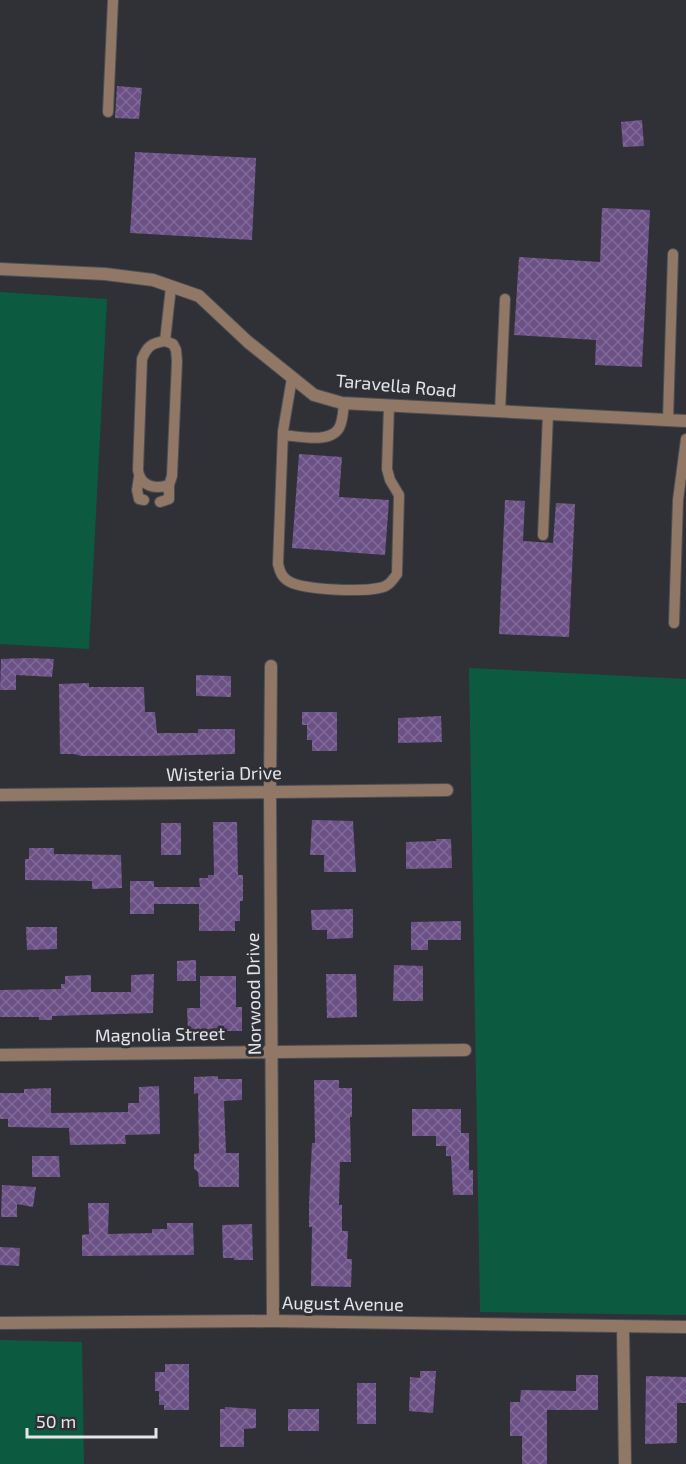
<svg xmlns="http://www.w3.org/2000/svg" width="686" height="1464" viewBox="0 0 686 1464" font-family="'Exo 2',sans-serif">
<defs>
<pattern id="building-cross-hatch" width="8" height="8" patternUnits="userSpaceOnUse" patternTransform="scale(1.5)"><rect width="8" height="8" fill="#6b5186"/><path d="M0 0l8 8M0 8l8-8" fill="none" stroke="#806a97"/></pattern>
</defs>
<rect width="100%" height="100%" fill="#2f3137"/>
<!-- green -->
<path fill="#0c5b40" d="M 0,292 L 107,299 L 89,649 L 0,644 Z
M 469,668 L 686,679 L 686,1315 L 480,1312 Z
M 0,1340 L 82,1342 L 84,1464 L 0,1464 Z"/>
<!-- building -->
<path fill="url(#building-cross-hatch)" d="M 117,86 L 142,88 L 139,119 L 115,118 Z
M 642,120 L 644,146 L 623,147 L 621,122 Z
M 135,152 L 256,158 L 252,240 L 130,233 Z
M 602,208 L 650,210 L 642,367 L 595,365 L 596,340 L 514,335 L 519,257 L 600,262 Z
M 299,454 L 342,457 L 339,497 L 389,500 L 385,555 L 292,548 Z
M 505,500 L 525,501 L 523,541 L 553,543 L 556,503 L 575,504 L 569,637 L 499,634 Z
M 29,658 L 54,659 L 52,677 L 16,675 L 16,690 L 0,690 L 1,659 Z
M 196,675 L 231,676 L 231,697 L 196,696 Z
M 89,683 L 89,687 L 144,687 L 145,712 L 155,712 L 157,733 L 198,733 L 198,729 L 235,729 L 235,754 L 150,756 L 81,756 L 74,754 L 60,754 L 59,684 Z
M 302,712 L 337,712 L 337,751 L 312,751 L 312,740 L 307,740 L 307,725 L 302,725 Z
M 441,716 L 442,742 L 398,743 L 398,718 Z
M 312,820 L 353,821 L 356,872 L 324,872 L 324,855 L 310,855 Z
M 213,822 L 237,822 L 238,875 L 243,875 L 243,901 L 240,901 L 240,921 L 235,921 L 235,931 L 199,931 L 199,904 L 154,904 L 154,914 L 130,914 L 130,881 L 154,881 L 154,887 L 200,887 L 199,878 L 208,878 L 208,875 L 214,875 Z
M 161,823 L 181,823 L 181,855 L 161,855 Z
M 436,839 L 451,839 L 452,868 L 406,869 L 406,842 L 436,841 Z
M 29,848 L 54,848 L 54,854 L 121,855 L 122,888 L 92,889 L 92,881 L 25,880 L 25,859 L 29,859 Z
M 353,909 L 353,938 L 327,939 L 327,930 L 312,930 L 311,910 Z
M 461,921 L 461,940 L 428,940 L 428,950 L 411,950 L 411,922 Z
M 26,927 L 57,927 L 57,949 L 27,950 Z
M 196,960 L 196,981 L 177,981 L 177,961 Z
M 394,965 L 423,966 L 423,1001 L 393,1001 Z
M 154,974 L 153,1013 L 52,1016 L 52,1020 L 39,1020 L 39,1017 L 0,1017 L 0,990 L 61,989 L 61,984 L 65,984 L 65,976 L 91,975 L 91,992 L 131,992 L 131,975 Z
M 326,974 L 356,974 L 357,1017 L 327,1018 Z
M 200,976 L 236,976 L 236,1007 L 242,1007 L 242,1031 L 188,1031 L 187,1008 L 200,1008 Z
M 218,1076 L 218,1079 L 242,1079 L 242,1100 L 224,1101 L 226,1153 L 239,1153 L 239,1187 L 199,1187 L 198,1172 L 194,1169 L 194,1154 L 199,1153 L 198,1093 L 194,1094 L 194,1077 Z
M 314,1080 L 339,1080 L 339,1088 L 352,1088 L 352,1117 L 350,1117 L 351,1162 L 340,1162 L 339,1205 L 342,1205 L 342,1231 L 348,1231 L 347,1259 L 352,1259 L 351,1287 L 311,1286 L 312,1227 L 309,1227 L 309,1204 L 312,1143 L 315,1143 Z
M 159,1086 L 160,1134 L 125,1135 L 126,1144 L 70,1145 L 69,1128 L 8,1127 L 8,1119 L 0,1119 L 0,1093 L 24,1093 L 24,1089 L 51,1088 L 51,1113 L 128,1112 L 128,1103 L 139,1103 L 139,1087 Z
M 412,1109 L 461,1109 L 461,1133 L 469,1133 L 469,1170 L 473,1170 L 473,1195 L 453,1195 L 451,1156 L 446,1156 L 446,1146 L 436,1146 L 436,1136 L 412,1136 Z
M 32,1156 L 59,1156 L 60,1177 L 32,1177 Z
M 2,1185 L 36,1187 L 33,1207 L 17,1204 L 17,1217 L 1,1217 Z
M 88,1203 L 109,1203 L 108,1234 L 152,1233 L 152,1229 L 167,1229 L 167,1223 L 193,1223 L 194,1255 L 82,1256 L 82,1235 L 89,1234 Z
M 252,1224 L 253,1260 L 234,1260 L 234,1258 L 223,1258 L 222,1225 Z
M 0,1247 L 20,1248 L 19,1266 L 0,1265 Z
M 165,1364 L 189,1364 L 189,1410 L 164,1410 L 164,1405 L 159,1405 L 159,1391 L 155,1391 L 155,1372 L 165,1372 Z
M 420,1371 L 436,1371 L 433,1413 L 409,1411 L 410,1377 L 420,1378 Z
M 576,1375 L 598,1375 L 598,1410 L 547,1410 L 547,1464 L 522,1464 L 522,1436 L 510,1436 L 510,1402 L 520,1402 L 521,1390 L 576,1391 Z
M 646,1376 L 686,1377 L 686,1403 L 677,1403 L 677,1443 L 645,1444 Z
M 357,1383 L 376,1383 L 376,1424 L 357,1424 Z
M 225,1407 L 256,1409 L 256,1428 L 244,1429 L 244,1447 L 220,1447 L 220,1409 L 225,1409 Z
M 288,1409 L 319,1409 L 319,1431 L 288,1431 Z"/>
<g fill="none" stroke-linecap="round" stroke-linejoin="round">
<defs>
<path id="service" d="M 108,112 L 113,0
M 165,341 L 173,344 L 176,350 L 177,361 L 172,476 L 169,485 C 155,490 140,486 138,470 L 142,359 C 147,346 152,343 165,341 Z
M 165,341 L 171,287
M 292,378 L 283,431 L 278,564 C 280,572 282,578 290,582 C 306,590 361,592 379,588 C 388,587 392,581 397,574 L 399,495 L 390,480 L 387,469 L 389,406
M 500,412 L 505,299
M 668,420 L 673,254
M 283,435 C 298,436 330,444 339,428 C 343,421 343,411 344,404
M 139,477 L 137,490 L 139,499 L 144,500
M 160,502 L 169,499 L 169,485
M 543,535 L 548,414
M 674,623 L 678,500 L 686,439"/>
<path id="minor" d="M 0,269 L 105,274 L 153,280 L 199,296 L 248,342 L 314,395 L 342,403 L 686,421
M 271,666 L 270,791 L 273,1321
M 0,795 L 447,790
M 0,1055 L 465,1050
M 623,1327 L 625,1464"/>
<path id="tertiary" d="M 0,1323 L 273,1321 L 686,1327"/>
</defs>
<!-- service casing -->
<use href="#service" stroke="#4c4e53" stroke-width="12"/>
<!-- minor casing -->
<use href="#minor" stroke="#4c4e53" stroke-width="14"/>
<!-- tertiary casing -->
<use href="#tertiary" stroke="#4c4e53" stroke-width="14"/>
<!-- service -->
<use href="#service" stroke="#907766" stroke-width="10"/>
<!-- minor -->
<use href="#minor" stroke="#907766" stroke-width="12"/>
<!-- tertiary -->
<use href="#tertiary" stroke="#907766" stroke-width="12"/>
</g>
<g text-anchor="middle" stroke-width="6" stroke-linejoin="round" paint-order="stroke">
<!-- street labels -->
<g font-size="18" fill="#e3e5e9" stroke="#2f3137">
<text transform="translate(396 386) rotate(5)" y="6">Taravella Road</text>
<text transform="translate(224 774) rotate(-1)" y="6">Wisteria Drive</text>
<text transform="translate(254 994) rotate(-91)" y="6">Norwood Drive</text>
<text transform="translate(160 1035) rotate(-1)" y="6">Magnolia Street</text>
<text transform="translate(343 1304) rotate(1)" y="6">August Avenue</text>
</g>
</g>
<!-- scale -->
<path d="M27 1428v9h129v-9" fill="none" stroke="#e3e5e9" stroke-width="3"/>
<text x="36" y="1428" font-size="18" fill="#e3e5e9" stroke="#2f3137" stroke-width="4.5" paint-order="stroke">50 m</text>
</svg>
